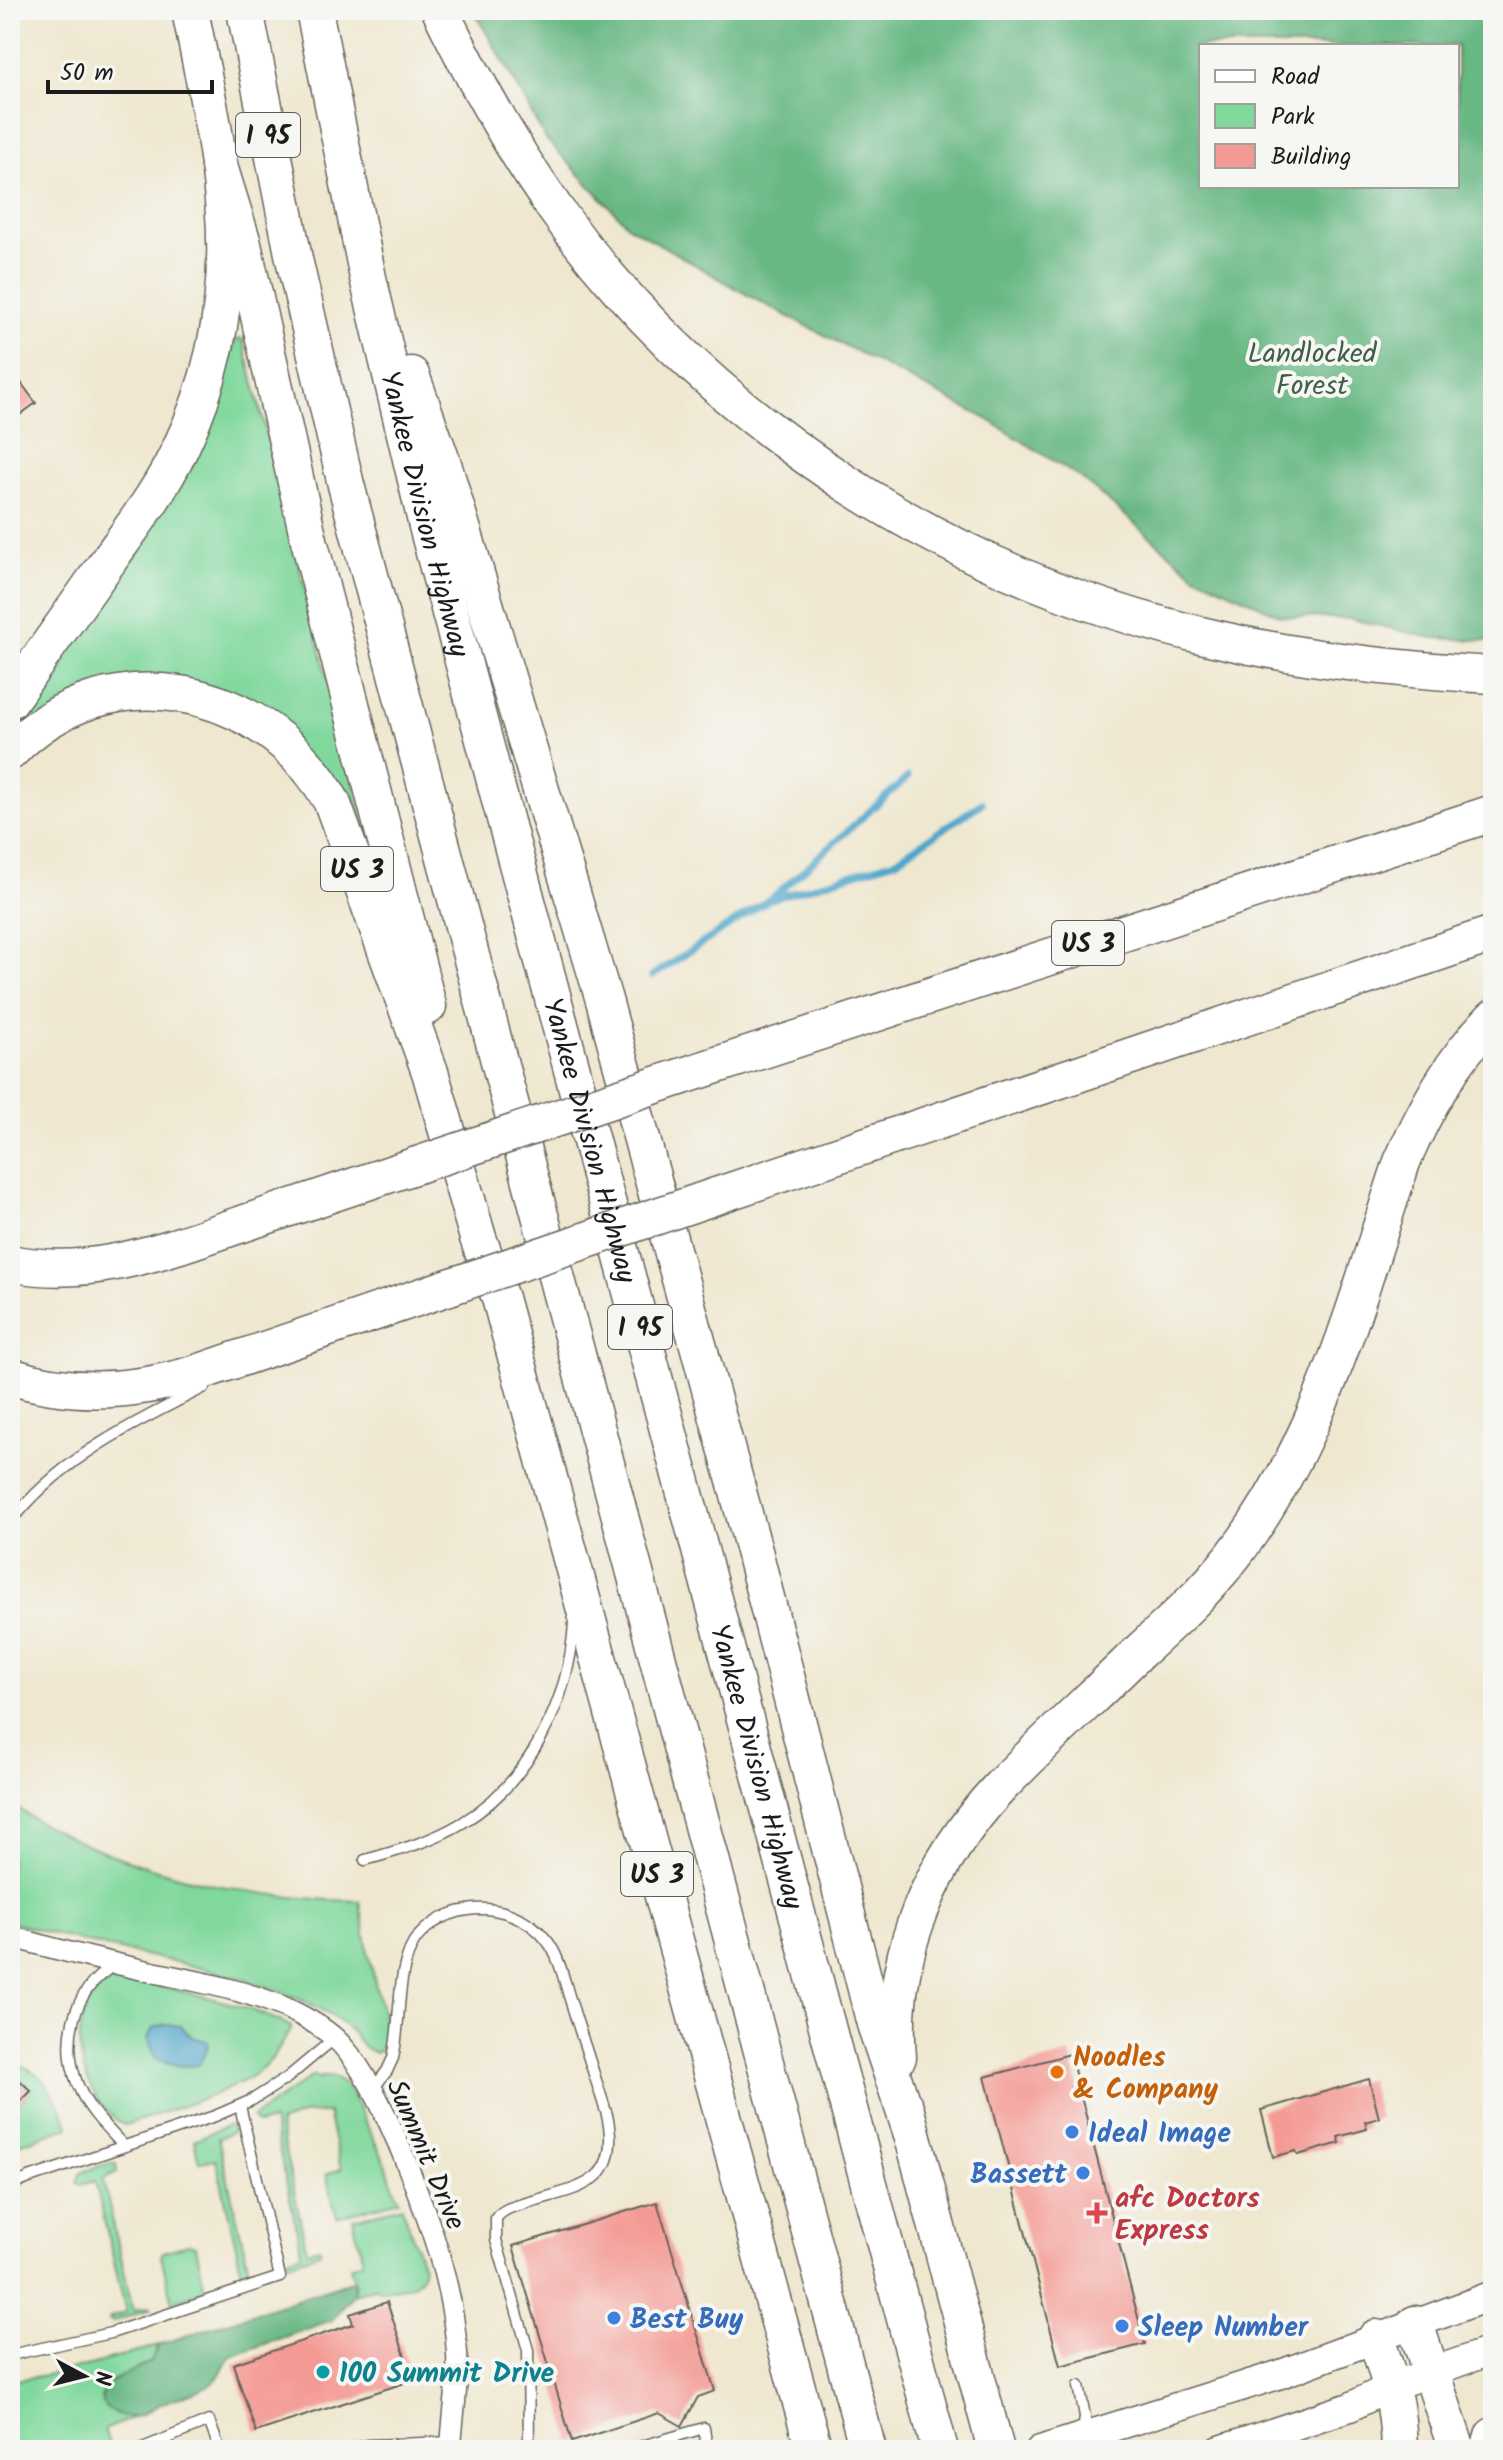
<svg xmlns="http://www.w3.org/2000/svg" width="1503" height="2460" viewBox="0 0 1503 2460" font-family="Kalam,sans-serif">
<rect width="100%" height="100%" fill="#f6f6f2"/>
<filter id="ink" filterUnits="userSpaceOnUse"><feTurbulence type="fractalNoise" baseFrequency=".0125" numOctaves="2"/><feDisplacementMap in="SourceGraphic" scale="16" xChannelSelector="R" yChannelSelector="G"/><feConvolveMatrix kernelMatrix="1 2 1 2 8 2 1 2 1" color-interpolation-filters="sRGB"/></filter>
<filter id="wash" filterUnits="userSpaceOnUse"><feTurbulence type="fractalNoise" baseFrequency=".006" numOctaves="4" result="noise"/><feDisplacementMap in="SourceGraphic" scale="32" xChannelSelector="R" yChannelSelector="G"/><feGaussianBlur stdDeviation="1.8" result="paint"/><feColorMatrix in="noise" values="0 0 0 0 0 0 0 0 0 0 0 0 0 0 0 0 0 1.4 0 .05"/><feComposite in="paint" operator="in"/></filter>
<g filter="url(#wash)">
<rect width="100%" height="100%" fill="#efe7cf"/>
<!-- green -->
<path fill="#80d89d" stroke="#4e7a5c" stroke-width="2" d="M 237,339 L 243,340 L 374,865 L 353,821 L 212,688 L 10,735 L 10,725 L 146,534 Z
M 10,1802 C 27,1817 48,1827 68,1836 C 158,1878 260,1900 360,1901 L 368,1953 L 386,2028 L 383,2049 L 375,2053 C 364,2051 360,2041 353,2033 C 333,2014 309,2002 284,1993 C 196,1960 100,1951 10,1921 Z
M 118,1979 L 127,1979 C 182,1992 241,2001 292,2027 C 284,2041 275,2057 263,2068 C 232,2094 164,2111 125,2125 C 75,2100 58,1997 118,1979 Z
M 11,2065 C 44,2065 55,2100 69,2125 L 68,2127 L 10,2147 L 10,2113 L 31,2091 L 10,2071 Z
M 314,2075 L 317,2079 C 331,2072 342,2080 350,2091 L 381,2154 L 399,2200 L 337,2217 L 326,2174 L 341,2169 L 328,2113 L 307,2113 L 279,2123 L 307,2251 L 318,2248 L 321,2250 L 319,2253 L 288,2263 L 287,2258 L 302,2253 L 273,2121 L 259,2124 L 255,2122 L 253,2117 Z
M 228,2125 L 233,2127 L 233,2132 L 218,2138 L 249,2270 L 264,2266 L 267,2268 L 265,2271 L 227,2283 L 226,2279 L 242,2273 L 216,2159 L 199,2162 L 194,2140 Z
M 110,2163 L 116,2164 L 117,2172 L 103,2179 L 133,2310 L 149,2307 L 151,2309 L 112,2322 L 109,2320 L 111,2317 L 126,2312 L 95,2181 L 80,2185 L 77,2182 L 81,2172 Z
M 402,2206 L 423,2267 C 425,2288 395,2289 379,2290 L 377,2287 L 353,2294 L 355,2284 L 350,2266 L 363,2261 L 353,2219 Z
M 189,2244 L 196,2246 L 205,2290 L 172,2302 L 161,2256 L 163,2252 Z
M 158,2345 L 151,2362 L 135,2370 L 123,2416 L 135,2417 L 104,2430 L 111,2450 L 10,2450 L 10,2381 C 61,2374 110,2361 158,2345 Z"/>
<!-- forest -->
<path fill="#68b884" stroke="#426a50" stroke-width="2" fill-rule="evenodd" d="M 473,10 L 1493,10 L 1493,641 L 1432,638 L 1351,619 L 1281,616 L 1195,575 L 1082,479 L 987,419 L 753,298 L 628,226 L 544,137 L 509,71 ZM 1201,46 L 1457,46 L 1457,186 L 1201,186 Z
M 354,2280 L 353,2294 L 332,2320 L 231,2356 C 221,2366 224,2376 209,2385 C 193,2394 173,2398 157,2406 C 150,2409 142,2416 134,2417 C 125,2418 112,2413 105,2407 C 99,2400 101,2391 106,2384 L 151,2362 L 158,2345 Z"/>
<!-- water -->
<path fill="#4da6ca" stroke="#346173" stroke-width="2" d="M 165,2024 L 181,2026 L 192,2037 L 207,2041 L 208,2047 L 199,2065 L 180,2066 L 156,2059 L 148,2038 L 153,2028 Z"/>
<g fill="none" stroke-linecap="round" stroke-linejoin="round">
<!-- stream -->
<path stroke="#4da6ca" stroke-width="7" d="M 772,899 L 895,861 L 982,803
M 652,976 L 773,897 L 908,777"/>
</g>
<g id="blocks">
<!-- building -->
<path fill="#f49a94" d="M 10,368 L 36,403 L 10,422 Z
M 1070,2054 L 1145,2344 L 1060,2366 L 985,2077 Z
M 10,2071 L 31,2091 L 10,2113 Z
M 1369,2079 L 1379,2118 L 1365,2122 L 1367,2129 L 1338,2137 L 1340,2143 L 1298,2155 L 1296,2151 L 1273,2157 L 1261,2110 Z
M 657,2202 L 715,2391 L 698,2397 L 682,2426 L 659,2413 L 572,2442 L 513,2246 Z
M 387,2302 L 413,2380 L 256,2432 L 233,2364 L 353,2324 L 350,2314 Z"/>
</g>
</g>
<g filter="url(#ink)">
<use href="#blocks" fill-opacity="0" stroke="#66635b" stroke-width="2"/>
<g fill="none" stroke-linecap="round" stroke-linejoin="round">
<defs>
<path id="service" d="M 19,1512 C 68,1454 138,1421 205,1387
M 365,1860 C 398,1851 432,1841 462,1823 C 530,1782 570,1699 574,1622
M 115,1965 C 71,1989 59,2048 81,2092 C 91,2113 108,2129 124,2146
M 372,2090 L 387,2071 L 393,2058 C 401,2023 396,1983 410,1950 C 419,1928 445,1913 468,1910 C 497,1905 531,1918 548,1942 C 560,1958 564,1981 570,1999 C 582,2038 595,2076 607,2115 C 623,2187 577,2187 523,2204 C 512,2207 503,2209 496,2218 L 496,2240 L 528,2350 L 529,2450
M 10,2186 L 29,2178 L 215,2116 L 252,2100 L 287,2078 L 335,2038
M 10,2355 L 111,2333 L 280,2277 L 240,2106
M 1079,2386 L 1085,2416 L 1083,2435
M 138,2450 L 209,2421 L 220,2450
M 347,2450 L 368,2445 L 452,2442
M 629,2450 L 704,2428 L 707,2450"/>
<path id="minor" d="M 10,1936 C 58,1951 108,1962 157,1973 C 200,1982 245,1990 286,2008 C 305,2017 326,2028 341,2044 C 369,2075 387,2117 403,2155 C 429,2219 453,2284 457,2353 C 459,2385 452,2418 451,2450"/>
<path id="secondary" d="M 1040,2450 L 1278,2375 L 1493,2295
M 1220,2450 L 1350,2407 L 1392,2386 L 1493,2350"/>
<g id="motorway">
<path d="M 245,10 L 294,259 L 346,485 L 868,2450"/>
<path id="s1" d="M 314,10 L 368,278 L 427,526 L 940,2450"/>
<path d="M 440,10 C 474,80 511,147 556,210 C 713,428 957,581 1218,639 C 1308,660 1401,670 1493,675"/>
<path d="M 219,166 L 242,240 L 308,536 L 428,1006"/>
<path d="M 411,375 L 443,464 L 604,1000 L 752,1543 L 875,2024 L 911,2131"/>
<path d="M 10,700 C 44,652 78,604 111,557 C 136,522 162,488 180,449 C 217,372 231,287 223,201 C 218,137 202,73 190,10"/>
<path d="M 10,752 C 107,650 266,684 332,802 L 430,1072 L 478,1238 L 500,1298 L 814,2450"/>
<path d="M 683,1076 L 1493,813"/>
<path d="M 716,1196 L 1493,934"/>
<path d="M 10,1263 C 94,1280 170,1248 248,1222 C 304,1203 361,1184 417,1165"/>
<path d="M 10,1376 C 71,1396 134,1392 194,1374 L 449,1287"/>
<path d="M 898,2057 C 889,1955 932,1859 1001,1786 C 1046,1740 1094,1696 1140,1651 C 1173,1621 1206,1591 1233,1556 C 1322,1441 1357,1297 1402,1162 C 1425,1109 1452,1060 1493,1018"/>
<path d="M 905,2107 L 996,2450"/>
<path d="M 1415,2324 L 1457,2450"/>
<path d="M 1376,2338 C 1390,2380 1398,2405 1399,2450"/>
<path d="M 1489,2450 L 1493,2436"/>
</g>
</defs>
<!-- service casing -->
<use href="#service" stroke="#66635b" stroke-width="13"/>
<!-- minor casing -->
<use href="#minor" stroke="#66635b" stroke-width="23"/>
<!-- secondary casing -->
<use href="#secondary" stroke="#66635b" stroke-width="31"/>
<!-- motorway casing -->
<use href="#motorway" stroke="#66635b" stroke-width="39"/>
<!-- service -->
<use href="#service" stroke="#fff" stroke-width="10"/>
<!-- minor -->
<use href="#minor" stroke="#fff" stroke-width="20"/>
<!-- secondary -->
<use href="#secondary" stroke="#fff" stroke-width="28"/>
<!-- motorway -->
<use href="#motorway" stroke="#fff" stroke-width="36"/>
<defs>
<path id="motorway-bridge" d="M 417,1165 L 683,1076
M 449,1287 L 716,1196"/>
</defs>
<!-- motorway-bridge casing -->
<use href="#motorway-bridge" stroke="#66635b" stroke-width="39" stroke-linecap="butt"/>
<!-- motorway-bridge -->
<use href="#motorway-bridge" stroke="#fff" stroke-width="36"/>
</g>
</g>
<!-- markers -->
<circle fill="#e8710a" stroke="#f6f6f2" stroke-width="3" cx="1057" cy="2072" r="8"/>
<g fill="#3f7fe0" stroke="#f6f6f2" stroke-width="3">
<circle cx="1072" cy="2132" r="8"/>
<circle cx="1083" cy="2173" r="8"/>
<circle cx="614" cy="2318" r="8"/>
<circle cx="1122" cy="2326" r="8"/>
</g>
<path fill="#e0444e" stroke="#f6f6f2" stroke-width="3" d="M1093 2201h8v8h8v8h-8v8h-8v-8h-8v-8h8z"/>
<circle fill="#0f9aa8" stroke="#f6f6f2" stroke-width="3" cx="323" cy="2372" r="8"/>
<g text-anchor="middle" stroke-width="8" stroke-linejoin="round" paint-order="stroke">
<!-- shield labels -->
<g fill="#f6f6f2" stroke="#5d5d5c" stroke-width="2">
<rect x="236" y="113" width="64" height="44" rx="6"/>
<rect x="321" y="847" width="72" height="44" rx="6"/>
<rect x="1052" y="921" width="72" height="44" rx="6"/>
<rect x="608" y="1305" width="64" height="44" rx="6"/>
<rect x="621" y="1852" width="72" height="44" rx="6"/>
</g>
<g font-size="26" font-weight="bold" fill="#1c1c1c">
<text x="268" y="144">I 95</text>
<text x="357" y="878">US 3</text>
<text x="1088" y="952">US 3</text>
<text x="640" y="1336">I 95</text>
<text x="657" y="1883">US 3</text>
</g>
<!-- park labels -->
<g font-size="28" fill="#3f5e49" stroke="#f6f6f2">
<text x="1312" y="362">Landlocked<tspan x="1312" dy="32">Forest</tspan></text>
</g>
<!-- street labels -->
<g font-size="28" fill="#1c1c1c" stroke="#f6f6f2">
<text dy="10" stroke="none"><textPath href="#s1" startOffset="516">Yankee Division Highway</textPath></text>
<text dy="10" stroke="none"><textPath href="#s1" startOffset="1164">Yankee Division Highway</textPath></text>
<text dy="10" stroke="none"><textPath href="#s1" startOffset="1812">Yankee Division Highway</textPath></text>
<text transform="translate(427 2154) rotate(67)" y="10">Summit Drive</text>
</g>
<!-- food labels -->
<g font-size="28" font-weight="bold" fill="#c56008" stroke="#f6f6f2" text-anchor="start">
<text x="1073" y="2066">Noodles<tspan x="1073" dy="32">&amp; Company</tspan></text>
</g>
<!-- shop labels -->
<g font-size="28" font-weight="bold" fill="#366cbe" stroke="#f6f6f2" text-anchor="start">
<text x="1088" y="2142">Ideal Image</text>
<text x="1067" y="2183" text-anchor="end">Bassett</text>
<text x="630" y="2328">Best Buy</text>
<text x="1138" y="2336">Sleep Number</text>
</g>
<!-- health labels -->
<g font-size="28" font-weight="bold" fill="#be3a42" stroke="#f6f6f2" text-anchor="start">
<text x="1115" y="2207">afc Doctors<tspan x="1115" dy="32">Express</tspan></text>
</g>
<!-- culture labels -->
<g font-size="28" font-weight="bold" fill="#0d838f" stroke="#f6f6f2" text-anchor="start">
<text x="339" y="2382">100 Summit Drive</text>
</g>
</g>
<!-- margin -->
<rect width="1503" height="2460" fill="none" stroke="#f6f6f2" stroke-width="40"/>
<!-- legend -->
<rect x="1199" y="44" width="260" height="144" fill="#f6f6f2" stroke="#9f9f9c" stroke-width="2"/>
<rect x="1215" y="70" width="40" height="12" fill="#ffffff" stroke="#9f9f9c" stroke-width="2"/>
<text x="1271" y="84" font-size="24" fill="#1c1c1c">Road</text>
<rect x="1215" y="104" width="40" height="24" fill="#80d89d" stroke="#9f9f9c" stroke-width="2"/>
<text x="1271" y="124" font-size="24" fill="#1c1c1c">Park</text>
<rect x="1215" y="144" width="40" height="24" fill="#f49a94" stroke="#9f9f9c" stroke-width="2"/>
<text x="1271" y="164" font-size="24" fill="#1c1c1c">Building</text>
<!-- north arrow -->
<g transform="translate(84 2376) rotate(97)" stroke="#f6f6f2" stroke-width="6" paint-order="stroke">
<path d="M0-6L14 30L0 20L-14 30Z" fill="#1c1c1c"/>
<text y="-12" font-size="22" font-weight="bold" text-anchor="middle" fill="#1c1c1c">N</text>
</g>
<!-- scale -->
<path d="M48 80v12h164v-12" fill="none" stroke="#1c1c1c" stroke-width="4"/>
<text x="60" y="80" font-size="24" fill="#1c1c1c" stroke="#f6f6f2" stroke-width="6" paint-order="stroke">50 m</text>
</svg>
